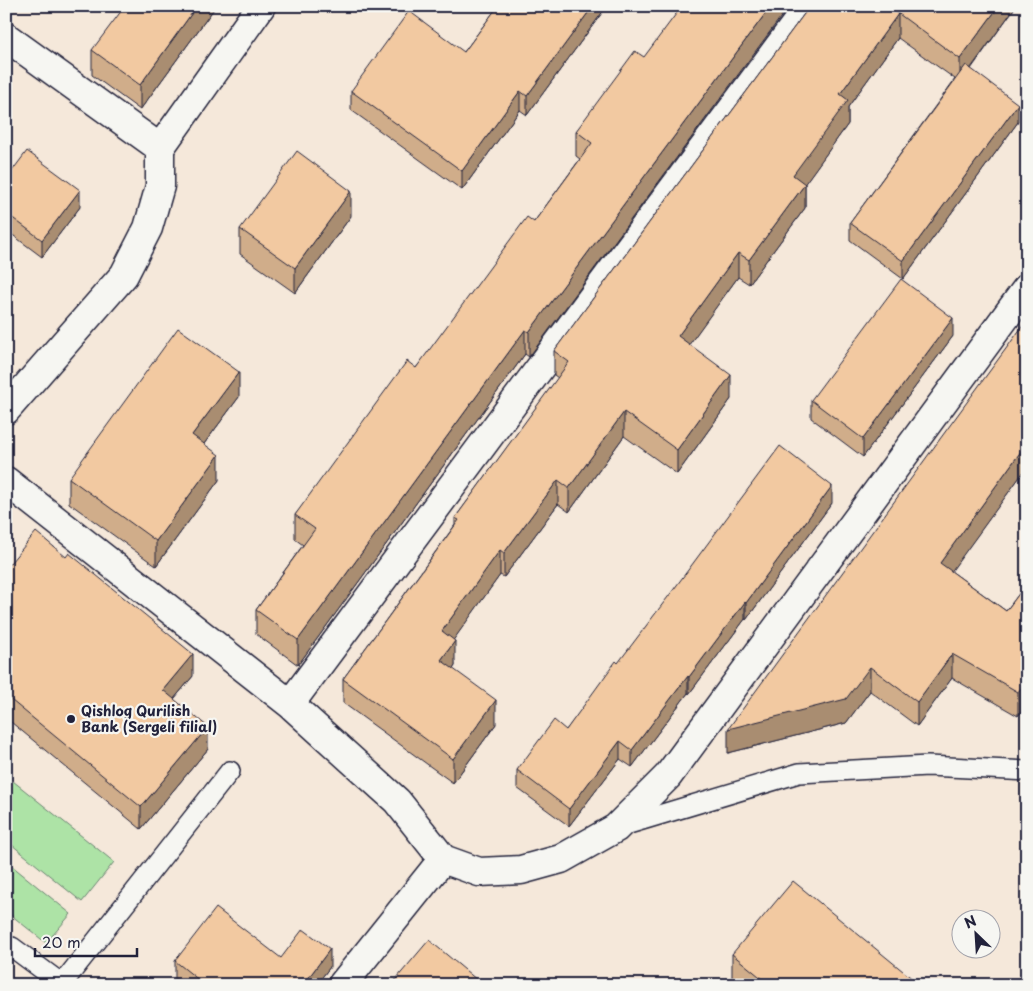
<svg xmlns="http://www.w3.org/2000/svg" width="1033" height="991" viewBox="0 0 1033 991" font-family="'Playpen Sans',sans-serif">
<rect width="100%" height="100%" fill="#f5e8da"/>
<filter id="ink" filterUnits="userSpaceOnUse"><feTurbulence type="fractalNoise" baseFrequency=".02" numOctaves="2"/><feDisplacementMap in="SourceGraphic" scale="10" xChannelSelector="R" yChannelSelector="G"/><feConvolveMatrix kernelMatrix="1 2 1 2 8 2 1 2 1" color-interpolation-filters="sRGB"/></filter>
<g filter="url(#ink)">
<!-- green -->
<path fill="#ade3a6" stroke="#688270" d="M 13,781 L 114,862 L 82,902 L 6,840 L 6,788 Z
M 6,861 L 71,914 L 46,943 L 6,911 Z"/>
<g fill="none" stroke-linecap="round" stroke-linejoin="round">
<defs>
<path id="service" d="M 619,827 L 799,773 L 928,766 L 1027,771
M 12,947 L 62,984 L 230,771"/>
<path id="minor" d="M 6,37 L 160,148
M 6,410 L 124,275 L 148,228 L 160,186 L 160,148 L 261,6
M 6,481 L 290,704 L 397,801 L 443,859 L 479,872 L 521,870 L 561,859 L 616,828 L 668,776 L 1027,288
M 290,704 L 809,6
M 342,985 L 443,859"/>
</defs>
<!-- service casing -->
<use href="#service" stroke="#22223b" stroke-width="22"/>
<!-- minor casing -->
<use href="#minor" stroke="#22223b" stroke-width="31"/>
<!-- service -->
<use href="#service" stroke="#f6f6f2" stroke-width="19"/>
<!-- minor -->
<use href="#minor" stroke="#f6f6f2" stroke-width="28"/>
</g>
<!-- wall -->
<path fill="#d0ad8a" stroke="#22223b" d="M 216,6 L 140,110 L 92,75 L 92,50 Z
M 498,6 L 607,6 L 527,115 L 520,110 L 462,190 L 351,110 L 351,91 L 464,52 Z
M 810,6 L 1016,6 L 971,69 L 1018,122 L 903,279 L 850,240 L 850,223 L 955,79 L 898,38 L 848,107 L 848,124 L 805,183 L 805,208 L 749,284 L 738,277 L 689,344 L 731,399 L 677,474 L 624,436 L 569,512 L 558,504 L 504,577 L 500,575 L 453,640 L 455,666 L 453,669 L 496,724 L 453,783 L 343,703 L 343,679 L 455,525 L 455,518 L 558,378 L 554,375 L 554,351 Z
M 644,57 L 529,357 L 525,354 L 298,665 L 256,634 L 256,610 L 303,545 L 295,539 L 295,515 L 416,368 L 534,222 L 580,159 L 576,156 L 576,131 Z
M 6,179 L 80,207 L 42,257 L 6,230 Z
M 351,216 L 295,293 L 240,254 L 240,229 Z
M 1027,320 L 1027,467 L 951,571 L 1006,611 L 1027,583 L 1027,713 L 1023,710 L 1018,716 L 952,678 L 917,726 L 870,691 L 846,723 L 728,753 Z
M 953,336 L 863,457 L 811,418 L 811,400 Z
M 239,397 L 204,444 L 219,480 L 156,566 L 69,503 L 69,478 Z
M 832,503 L 746,620 L 745,619 L 689,694 L 688,693 L 632,767 L 620,759 L 569,826 L 517,788 L 517,770 L 566,730 L 618,663 Z
M 6,568 L 193,676 L 174,699 L 208,749 L 141,829 L 6,718 Z
M 732,954 L 920,985 L 740,985 L 732,979 Z
M 281,958 L 330,967 L 316,985 L 182,985 L 175,979 L 175,961 Z"/>
<!-- shaded-wall -->
<path fill="#a98d71" stroke="#22223b" d="M 197,6 L 216,6 L 140,110 L 140,85 Z
M 593,6 L 607,6 L 527,115 L 527,96 Z
M 771,6 L 789,6 L 529,357 L 529,332 Z
M 999,6 L 1016,6 L 960,83 L 960,59 Z
M 898,14 L 898,38 L 848,107 L 848,124 L 793,200 L 793,175 L 840,94 Z
M 520,91 L 520,110 L 462,190 L 462,171 Z
M 1018,104 L 1018,122 L 903,279 L 903,261 Z
M 805,184 L 805,208 L 749,284 L 749,260 Z
M 80,190 L 80,207 L 42,257 L 42,240 Z
M 351,191 L 351,216 L 295,293 L 295,268 Z
M 738,253 L 738,277 L 678,360 L 678,336 Z
M 953,318 L 953,336 L 863,457 L 863,439 Z
M 525,330 L 525,354 L 298,665 L 298,640 Z
M 239,372 L 239,397 L 192,460 L 192,435 Z
M 731,375 L 731,399 L 677,474 L 677,450 Z
M 624,412 L 624,436 L 569,512 L 569,488 Z
M 1027,443 L 1027,467 L 940,587 L 940,563 Z
M 219,455 L 219,480 L 156,566 L 156,541 Z
M 558,480 L 558,504 L 504,577 L 504,553 Z
M 832,486 L 832,503 L 746,620 L 746,603 Z
M 500,550 L 500,575 L 442,656 L 442,631 Z
M 745,602 L 745,619 L 689,694 L 689,677 Z
M 455,641 L 455,666 L 441,685 L 441,660 Z
M 193,654 L 193,676 L 163,712 L 163,690 Z
M 952,654 L 952,678 L 917,726 L 917,702 Z
M 870,667 L 870,691 L 846,723 L 728,753 L 728,729 Z
M 688,676 L 688,693 L 632,767 L 632,750 Z
M 1023,686 L 1023,710 L 1018,716 L 1018,692 Z
M 496,700 L 496,724 L 453,783 L 453,759 Z
M 208,727 L 208,749 L 141,829 L 141,807 Z
M 620,741 L 620,759 L 569,826 L 569,809 Z
M 330,949 L 330,967 L 316,985 L 303,985 Z"/>
<!-- building -->
<path fill="#f2c9a1" stroke="#22223b" d="M 125,6 L 197,6 L 140,85 L 92,50 Z
M 498,6 L 593,6 L 527,96 L 520,91 L 462,171 L 351,91 L 409,11 L 464,52 Z
M 682,6 L 771,6 L 529,332 L 525,330 L 298,640 L 256,610 L 315,529 L 295,515 L 407,361 L 416,368 L 527,217 L 534,222 L 592,143 L 576,131 L 635,51 L 644,57 Z
M 810,6 L 888,6 L 898,14 L 840,94 L 848,100 L 793,175 L 805,184 L 749,260 L 738,253 L 678,336 L 731,375 L 677,450 L 624,412 L 569,488 L 558,480 L 504,553 L 500,550 L 442,631 L 455,641 L 441,660 L 496,700 L 453,759 L 343,679 L 459,520 L 455,518 L 569,362 L 554,351 Z
M 888,6 L 999,6 L 960,59 Z
M 966,65 L 1018,104 L 903,261 L 850,223 Z
M 27,151 L 80,190 L 42,240 L 6,213 L 6,179 Z
M 297,151 L 351,191 L 295,268 L 240,229 Z
M 901,279 L 953,318 L 863,439 L 811,400 Z
M 1027,320 L 1027,443 L 940,563 L 1006,611 L 1027,583 L 1027,689 L 1023,686 L 1018,692 L 952,654 L 917,702 L 870,667 L 846,699 L 728,729 Z
M 178,328 L 239,372 L 192,435 L 219,455 L 156,541 L 69,478 Z
M 780,446 L 832,486 L 746,603 L 745,602 L 689,677 L 688,676 L 632,750 L 620,741 L 569,809 L 517,770 L 554,720 L 566,730 L 616,661 L 618,663 L 674,589 Z
M 36,532 L 66,557 L 69,553 L 193,654 L 163,690 L 208,727 L 141,807 L 6,696 L 6,568 Z
M 793,881 L 920,985 L 770,985 L 732,954 Z
M 216,908 L 281,958 L 303,929 L 330,949 L 303,985 L 205,985 L 175,961 Z
M 429,940 L 483,985 L 391,985 Z"/>
</g>
<!-- markers -->
<circle fill="#22223b" stroke="#f6f6f2" stroke-width="2" cx="71" cy="719" r="5"/>
<g text-anchor="middle" stroke-width="4.5" stroke-linejoin="round" paint-order="stroke">
<!-- poi labels -->
<g font-size="14" font-weight="bold" fill="#22223b" stroke="#f6f6f2" text-anchor="start">
<text x="81" y="716">Qishlog Qurilish<tspan x="81" dy="16">Bank (Sergeli filial)</tspan></text>
</g>
</g>
<!-- margin -->
<rect width="1033" height="991" fill="none" stroke="#f6f6f2" stroke-width="25"/>
<rect x="12" y="12" width="1008" height="966" fill="none" stroke="#22223b" stroke-width="2" filter="url(#ink)"/>
<!-- north arrow -->
<g transform="translate(976 934) rotate(335)"><circle r="24" fill="#f6f6f2" stroke="#a1a1a9"/>
<path d="M0-4L9 19L0 12L-9 19Z" fill="#22223b"/>
<text y="-8" font-size="14" font-weight="bold" text-anchor="middle" fill="#22223b">N</text>
</g>
<!-- scale -->
<path d="M35 948v8h102v-8" fill="none" stroke="#22223b" stroke-width="2.5"/>
<text x="42" y="948" font-size="15" fill="#22223b" stroke="#f6f6f2" stroke-width="4" paint-order="stroke">20 m</text>
</svg>
